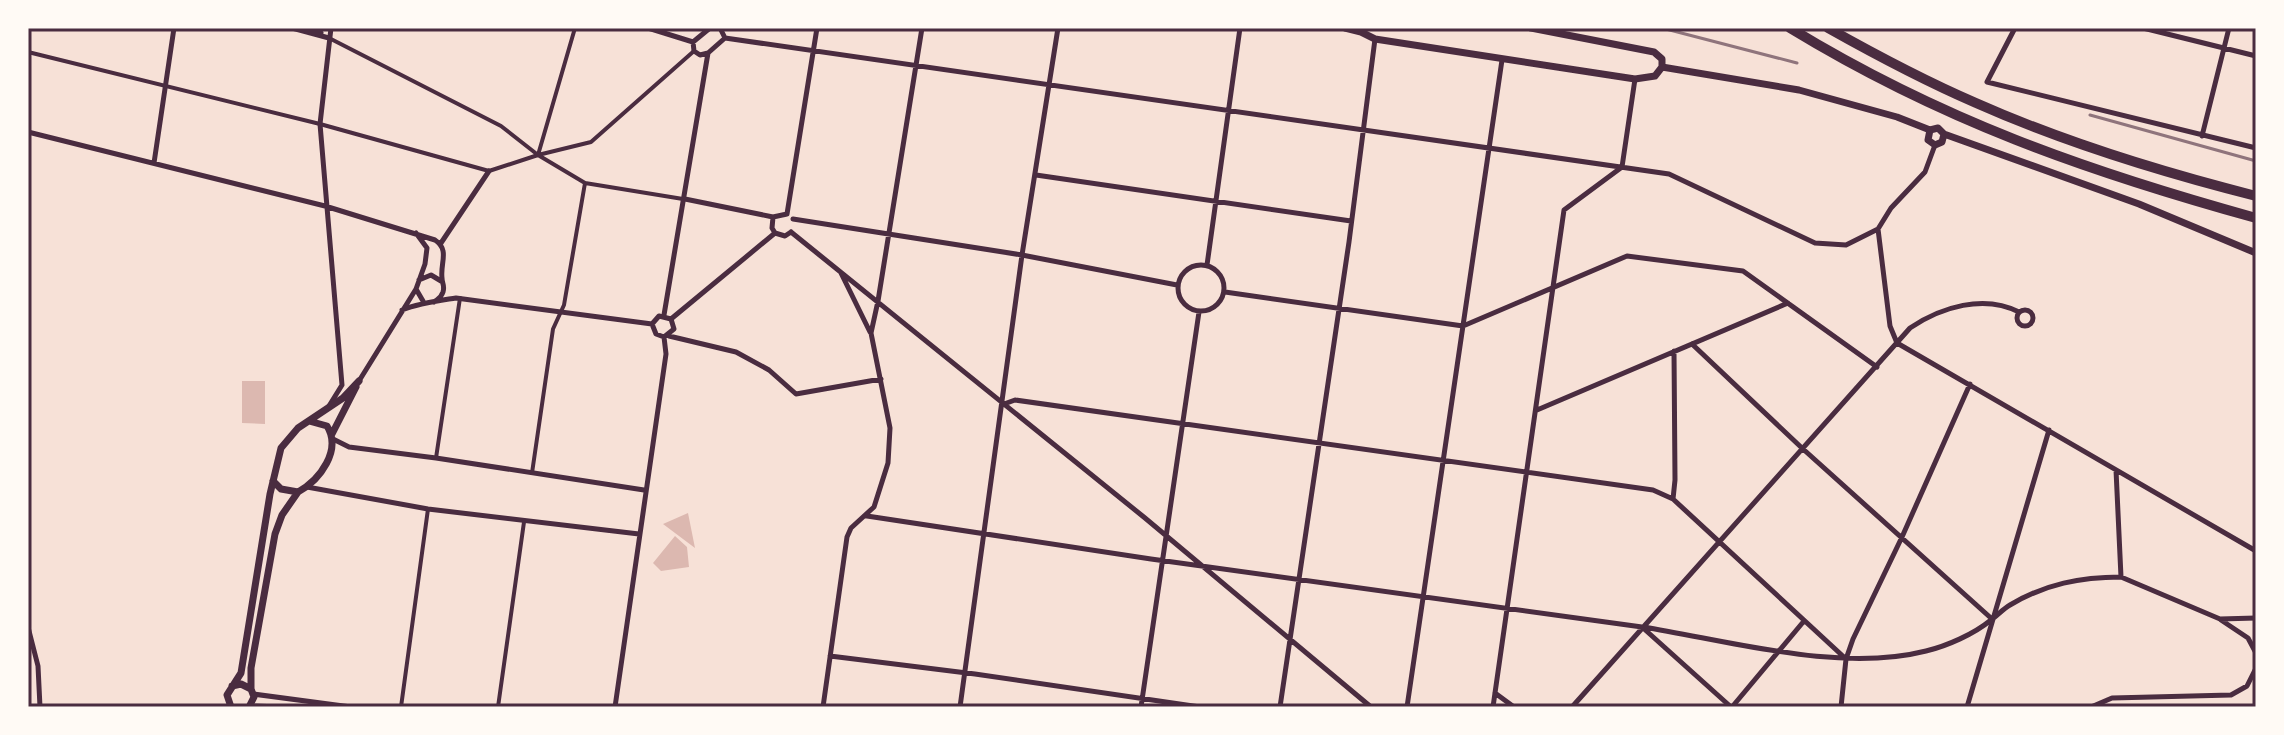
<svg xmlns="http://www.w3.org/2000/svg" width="2284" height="735" viewBox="0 0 2284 735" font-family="Arial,sans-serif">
<rect width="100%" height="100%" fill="#f7e1d7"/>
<!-- water -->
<path fill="#dcb8b0" d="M 242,381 L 265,381 L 265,424 L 242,423 Z
M 688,513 L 695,548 L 663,524 Z
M 675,536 L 687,547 L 689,567 L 661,571 L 653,563 Z"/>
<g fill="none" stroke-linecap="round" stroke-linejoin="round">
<!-- pedestrian -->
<path stroke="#4a2c40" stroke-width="4" d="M 329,38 L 501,126 L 538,155
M 28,52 L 320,124 L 489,171 L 538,155 L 575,28
M 683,199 L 585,183 L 538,155 L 591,142 L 694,51
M 436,458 L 460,298
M 532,473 L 553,329 L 564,305 L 585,183
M 401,707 L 428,509
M 498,707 L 524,522"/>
<!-- minor -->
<path stroke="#4a2c40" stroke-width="5" d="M 292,28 L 329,38
M 311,28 L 321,33
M 648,28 L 693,42
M 710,28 L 693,42 L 694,51 L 700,55 L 708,53 L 725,38 L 720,28
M 2015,28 L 1987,82 L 2256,148
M 2143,28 L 2256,56
M 725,38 L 1669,174 L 1815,243 L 1846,245 L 1878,229 L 1891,208 L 1925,172 L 1935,145
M 28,132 L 325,206 L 435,240 C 450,250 440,263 442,278 C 442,284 445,285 443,292 C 441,298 439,298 434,302
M 2202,136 L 2229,28
M 154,163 L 174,28
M 1036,175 L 1351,221
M 685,199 L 773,217
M 787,214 L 817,28
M 793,219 L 1022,255 L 1177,285
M 1878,229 L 1890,326 L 1897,343 L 2256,551
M 791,232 L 1145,518 L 1371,707
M 416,233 L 427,248 L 425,264 L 416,289 L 423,301
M 775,233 L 772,228 L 773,217 L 787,214
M 775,233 L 785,236 L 791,232
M 441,243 L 489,171
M1178 288a23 23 0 1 1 46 0a23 23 0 1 1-46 0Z
M 1207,265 L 1240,28
M 841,273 L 870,332
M 419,280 L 431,275 L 441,281
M 1225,292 L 1463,326 L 1627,256 L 1743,271 L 1877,367
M2017 318a8 8 0 1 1 16 0a8 8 0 1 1-16 0Z
M 402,310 C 420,303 437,301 456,298 L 652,324
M 664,315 L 708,53
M 671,319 L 775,233
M 652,324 L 656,334 L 664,337 L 674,329 L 671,319
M 652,324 L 659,316 L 671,319
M 669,336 L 736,352 L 769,370 L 796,394 L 881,379
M 1692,344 L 1803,449 L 1992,619
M 359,381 L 416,289
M 1004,404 L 1015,400 L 1653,490 L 1673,499 L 1846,659
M 329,406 L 342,385 L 320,124 L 331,28
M 1537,410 L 1788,303
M 333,439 L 349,447 L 436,458 L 644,490
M 2116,470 L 2121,577
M 307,487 L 428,509 L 639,534
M 1673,499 L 1675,480 L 1674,351
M 867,516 L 1151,559 L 1642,627 L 1731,707
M 2221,620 L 2248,638 L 2256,653
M 28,627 L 38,666 L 40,707
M 1643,627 C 1730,641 1840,673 1926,651 C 1947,646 1974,634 1991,620 C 1998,615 2003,609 2010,605 C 2045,584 2081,577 2121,577 L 2220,619 L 2256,618
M 830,656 L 975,674 L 1200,707
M 1495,693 L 1514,707
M 253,694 L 351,707
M 251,706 L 280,707
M 615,707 L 666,354 L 664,337
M 823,707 L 847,537 L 851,528 L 874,507 L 888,463 L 890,428 L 871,333 L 878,301 L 922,28
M 960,707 L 1022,255 L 1058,28
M 1141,707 L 1199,312
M 1280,707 L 1349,242 L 1375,39
M 1407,707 L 1502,60
M 1493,707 L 1564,210 L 1622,167 L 1635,79
M 1572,707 L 1910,328 C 1941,307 1984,294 2019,312
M 1732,707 L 1804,621
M 1841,707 L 1846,659 L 1853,639 L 1902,537 L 1970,384
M 1967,707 L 2049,430
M 2091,707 L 2112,698 L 2231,695 L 2247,686 L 2256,668"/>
<!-- tertiary -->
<path stroke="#4a2c40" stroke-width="7" d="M 1345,28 L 1361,32 L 1375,39 L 1635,79 L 1655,76 L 1662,67
M 1531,28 L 1654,52 L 1662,59 L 1662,67
M 1662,67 L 1799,90 L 1897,117 L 1930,130 L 1938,128 L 1944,134 L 2139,204 L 2256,253
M 1930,130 L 1928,140 L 1935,145 L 1942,142 L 1944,134
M 332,434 L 356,387
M 273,481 L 281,489 L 298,492 C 320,480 342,450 327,426 L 309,421
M 232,686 L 241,684 L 251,689 L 254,697 L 249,707
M 251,689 L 251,668 L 275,534 L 282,515 L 298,492
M 231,707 L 227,695 L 241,673 L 270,494 L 281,448 L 298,428 L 343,398 L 359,381"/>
<!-- motorway -->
<path stroke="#4a2c40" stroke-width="10" d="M 1790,28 C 1941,120 2086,171 2256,218
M 1828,28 C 1876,55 1925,81 1976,103 C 2066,143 2161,172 2256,196"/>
<!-- rail -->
<path stroke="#8f747c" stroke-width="3" d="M 1662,28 L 1797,63
M 2090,115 L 2256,161"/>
</g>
<!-- border -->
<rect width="2284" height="735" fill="none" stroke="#fffaf5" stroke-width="60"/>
<rect x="30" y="30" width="2224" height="675" fill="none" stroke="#4a2c40" stroke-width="3"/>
</svg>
